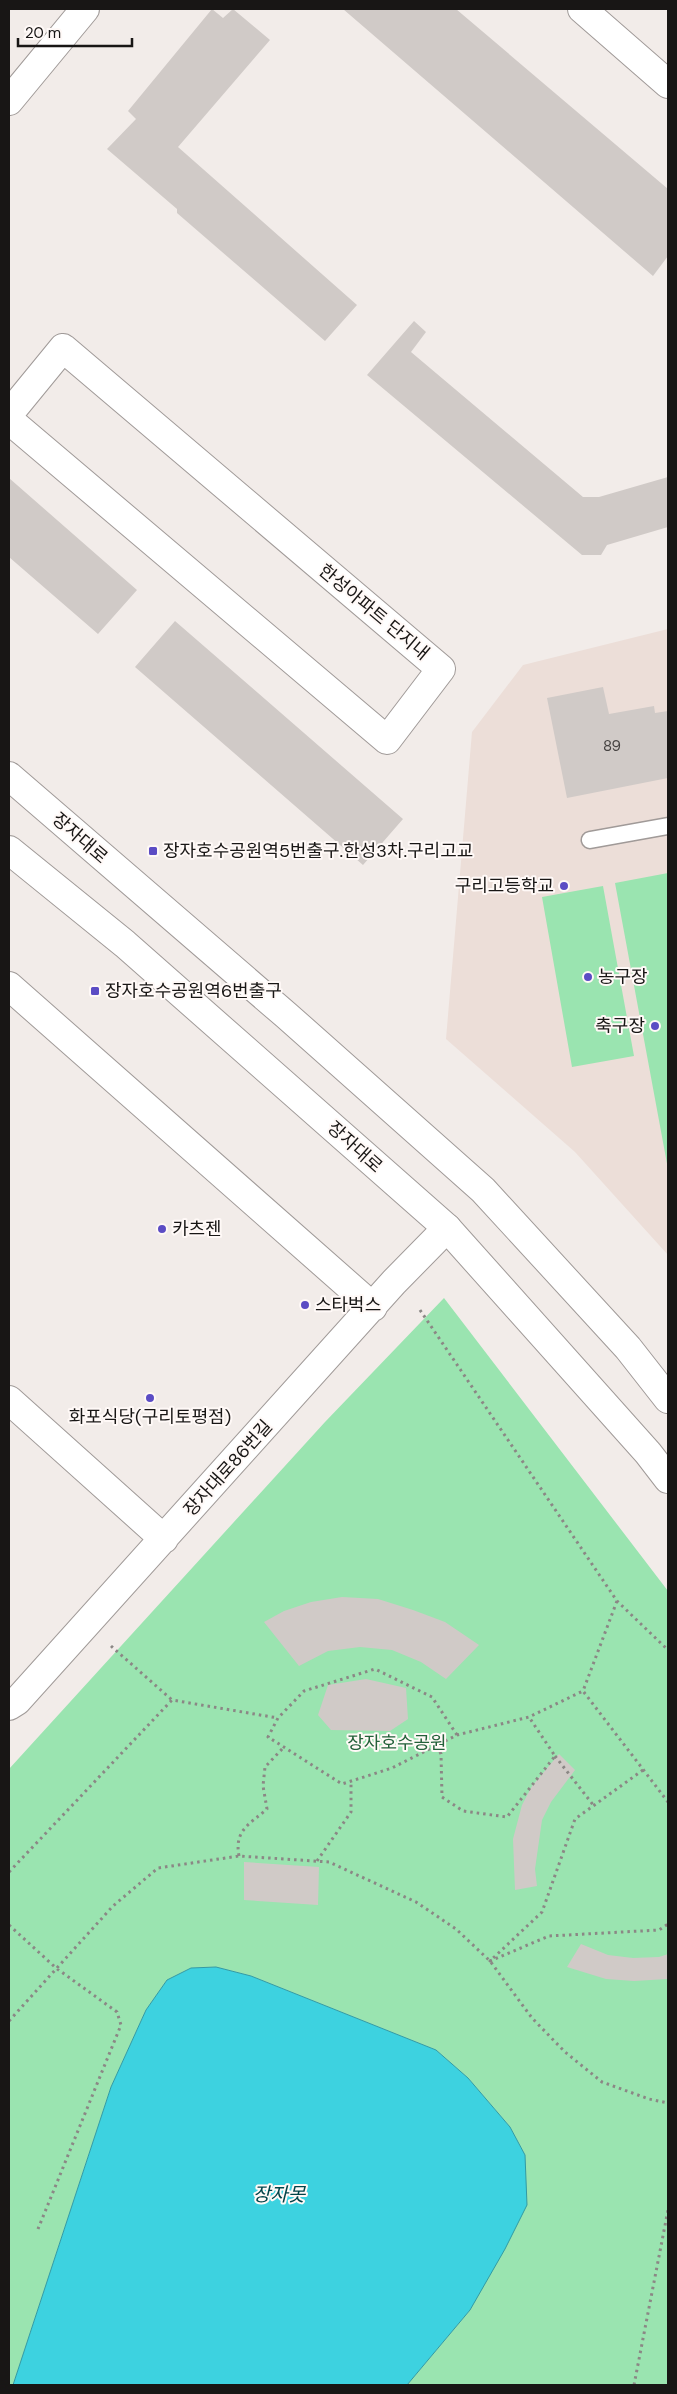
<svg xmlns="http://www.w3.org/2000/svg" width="677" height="2394" viewBox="0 0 677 2394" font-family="'DM Sans','Noto Sans KR',sans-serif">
<rect width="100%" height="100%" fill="#f2ece9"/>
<!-- built -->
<path fill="#ecded8" d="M 668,629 L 668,1255 L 575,1152 L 446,1039 L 472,732 L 523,665 Z"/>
<!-- green -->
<path fill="#9ae4b0" d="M 668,873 L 668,1169 L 615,883 Z
M 603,886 L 634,1056 L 572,1067 L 542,897 Z
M 444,1298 L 668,1591 L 668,2385 L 407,2385 L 470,2310 L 525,2155 L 510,2127 L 468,2078 L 436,2050 L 251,1976 L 216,1967 L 191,1968 L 167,1980 L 146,2010 L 111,2087 L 13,2385 L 9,2385 L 9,1769 L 325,1422 Z"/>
<!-- water -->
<path fill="#3dd2e0" stroke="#329aa3" d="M 216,1967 L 251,1976 L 436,2050 L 468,2078 L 510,2127 L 525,2155 L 527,2205 L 505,2249 L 470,2310 L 407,2385 L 13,2385 L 111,2087 L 146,2010 L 167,1980 L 191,1968 Z"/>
<!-- building -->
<path fill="#d0cac7" d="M 212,9 L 223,18 L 233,9 L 270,40 L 178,147 L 357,305 L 325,341 L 177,213 L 177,209 L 107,149 L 136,119 L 128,111 Z
M 343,9 L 456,9 L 668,189 L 668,256 L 653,276 Z
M 414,321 L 426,332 L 411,352 L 583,497 L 599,497 L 668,477 L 668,527 L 607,545 L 601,555 L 582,555 L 367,375 Z
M 9,478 L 137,590 L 98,634 L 9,557 Z
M 175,621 L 403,819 L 363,865 L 135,667 Z
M 603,687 L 609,714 L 654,706 L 655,713 L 668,711 L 668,778 L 567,798 L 547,698 Z
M 342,1597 L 378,1599 L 413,1610 L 445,1622 L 479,1645 L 446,1679 L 421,1662 L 392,1650 L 360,1647 L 328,1651 L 299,1666 L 264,1622 L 284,1611 L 311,1602 Z
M 366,1679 L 406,1688 L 408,1719 L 390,1731 L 331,1730 L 318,1715 L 328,1685 Z
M 559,1754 L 575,1770 L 551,1802 L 542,1820 L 535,1869 L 537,1886 L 515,1890 L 513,1839 L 522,1805 L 532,1786 Z
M 244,1862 L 319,1867 L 318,1905 L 244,1900 Z
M 581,1944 L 608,1955 L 633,1958 L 659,1957 L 668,1954 L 668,1979 L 634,1981 L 606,1979 L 567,1967 Z"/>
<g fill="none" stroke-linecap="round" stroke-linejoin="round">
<defs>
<path id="service" d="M 590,840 L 668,826"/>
<path id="minor" d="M 582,9 L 668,84
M 9,414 L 63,348 L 441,669 L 387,740 L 9,420
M 9,986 L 373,1307
M 9,1400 L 164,1539
M 9,1706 L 17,1701 L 394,1282 L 447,1228"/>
<path id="tertiary" d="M 9,101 L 85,9
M 9,776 L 286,1015 L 483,1190 L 628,1348 L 668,1399
M 9,850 L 125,944 L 447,1228 L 648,1453 L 668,1479"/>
</defs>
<!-- service casing -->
<use href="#service" stroke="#a09a98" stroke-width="19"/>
<!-- minor casing -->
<use href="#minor" stroke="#a09a98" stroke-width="30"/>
<!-- tertiary casing -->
<use href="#tertiary" stroke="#a09a98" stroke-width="30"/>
<!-- path -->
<path stroke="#8b8785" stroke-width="3" stroke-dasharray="2.5 4" stroke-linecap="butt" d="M 420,1310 L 617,1601 L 668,1650
M 617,1601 L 583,1691 L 668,1802
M 111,1646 L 172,1700
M 457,1735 L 432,1697 L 375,1669 L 304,1691 L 278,1718 L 268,1737 L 342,1784 L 392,1768 L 457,1735 L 529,1717 L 583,1691
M 437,1746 L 441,1754 L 442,1797 L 463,1811 L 507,1817 L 555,1756 L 529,1717
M 555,1756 L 594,1806
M 643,1770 L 575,1819 L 542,1912 L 490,1961 L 549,1936 L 659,1930 L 668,1924
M 239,1856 C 234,1830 250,1824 267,1809 L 263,1786 L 265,1767 L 284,1747
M 317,1861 L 351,1812 L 351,1782
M 9,1872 L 172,1700 L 278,1718
M 9,1925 L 56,1968 L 117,2012 L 121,2025 L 38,2229
M 9,2021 L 113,1906 L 158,1868 L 239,1856 L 329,1862 L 416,1902 L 456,1929 L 490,1961 L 532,2018 L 565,2052 L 602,2082 L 649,2099 L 668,2103
M 634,2385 L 668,2210"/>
<!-- service -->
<use href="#service" stroke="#fff" stroke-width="16"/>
<!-- minor -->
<use href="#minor" stroke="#fff" stroke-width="28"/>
<!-- tertiary -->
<use href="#tertiary" stroke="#fff" stroke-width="28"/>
</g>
<!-- markers -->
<g fill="#5b4cc4" stroke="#fff9f7" stroke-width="2">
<rect x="148" y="846" width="10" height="10" rx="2.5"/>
<circle cx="564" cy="886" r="5"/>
<circle cx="588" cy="977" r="5"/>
<rect x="90" y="986" width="10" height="10" rx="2.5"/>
<circle cx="655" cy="1026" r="5"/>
<circle cx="162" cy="1229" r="5"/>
<circle cx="305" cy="1305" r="5"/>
<circle cx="150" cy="1398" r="5"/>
</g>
<g text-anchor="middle" stroke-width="4" stroke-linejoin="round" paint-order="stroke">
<!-- number labels -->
<g font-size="15" fill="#464342">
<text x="612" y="751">89</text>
</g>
<!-- street labels -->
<g font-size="18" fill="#181615" stroke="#fff9f7">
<text transform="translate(374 612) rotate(40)" y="6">한성아파트 단지내</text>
<text transform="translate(80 838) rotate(41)" y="6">장자대로</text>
<text transform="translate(355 1147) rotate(42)" y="6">장자대로</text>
<text transform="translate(228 1468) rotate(-48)" y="6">장자대로86번길</text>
</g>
<!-- poi labels -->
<g font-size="18" fill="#181615" stroke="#fff9f7" text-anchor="start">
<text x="163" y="857">장자호수공원역5번출구.한성3차.구리고교</text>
<text x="554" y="892" text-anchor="end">구리고등학교</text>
<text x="598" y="983">농구장</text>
<text x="105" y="997">장자호수공원역6번출구</text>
<text x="645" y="1032" text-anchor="end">축구장</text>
<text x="172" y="1235">카츠젠</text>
<text x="315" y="1311">스타벅스</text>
<text x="150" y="1423" text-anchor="middle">화포식당(구리토평점)</text>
</g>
<!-- park labels -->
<g font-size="18" fill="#23613a" stroke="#fff9f7">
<text x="397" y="1749">장자호수공원</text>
</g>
<!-- water labels -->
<g font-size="19" font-style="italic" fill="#004349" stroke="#fff9f7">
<text x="279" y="2201">장자못</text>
</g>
</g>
<!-- border -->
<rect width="677" height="2394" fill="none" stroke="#181615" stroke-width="20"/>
<!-- scale -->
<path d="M18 38v8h114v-8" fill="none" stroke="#181615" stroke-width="2.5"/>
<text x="25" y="38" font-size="15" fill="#181615" stroke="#fff9f7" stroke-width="4" paint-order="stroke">20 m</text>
</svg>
